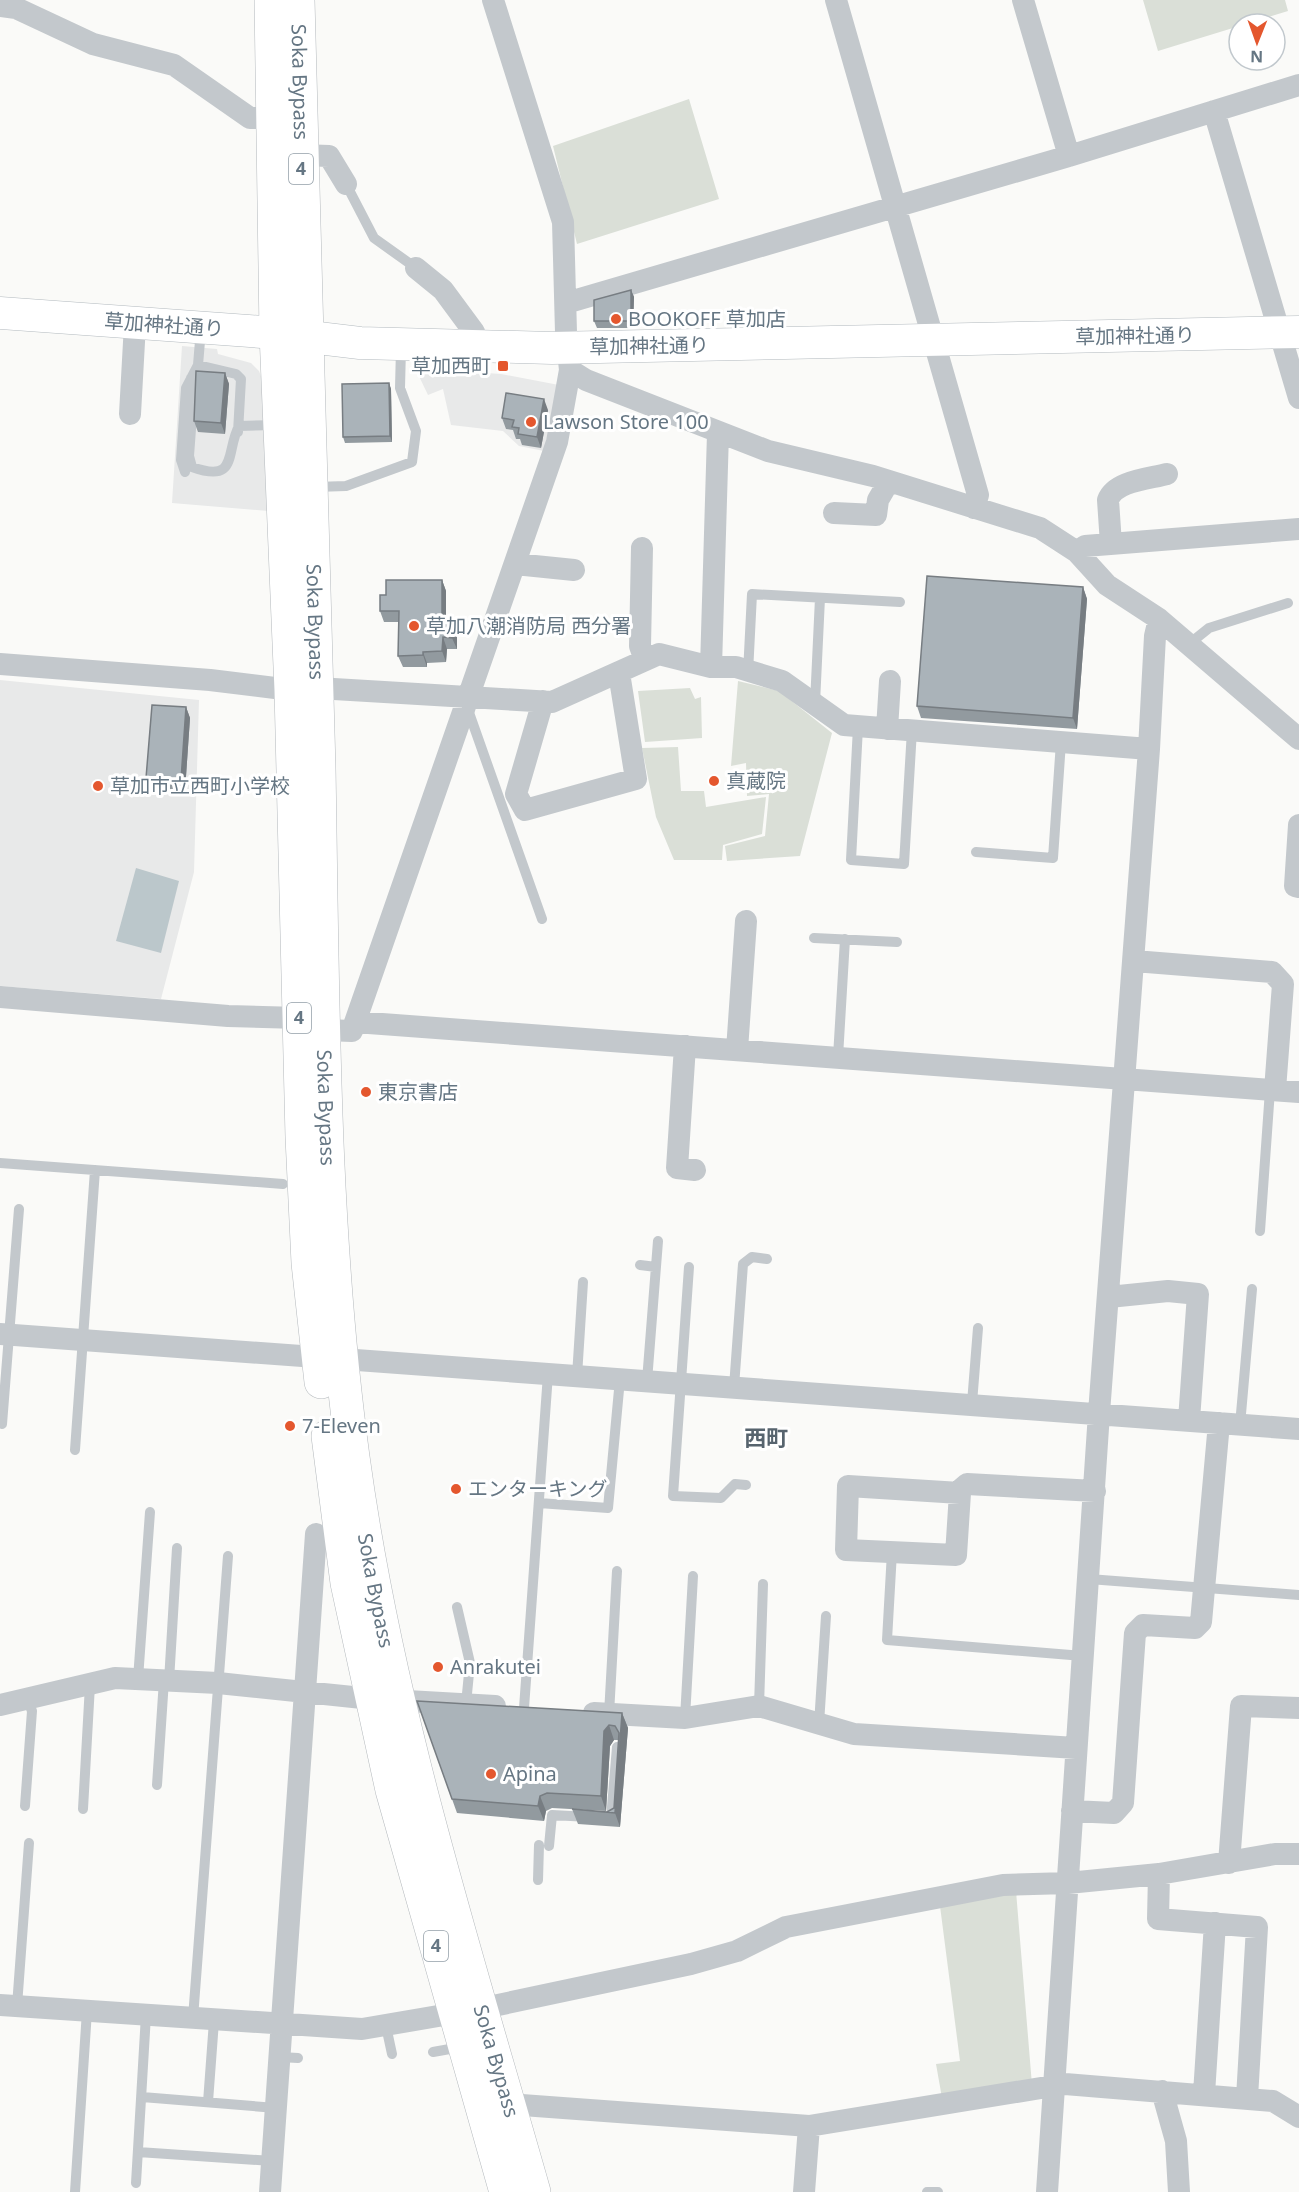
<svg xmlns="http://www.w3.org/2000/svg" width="1299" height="2192" viewBox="0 0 1299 2192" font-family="'Noto Sans','Noto Sans JP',sans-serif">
<rect width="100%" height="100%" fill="#fafaf8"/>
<!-- built -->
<path fill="#e8e9e9" d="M 182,346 L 217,349 L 218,354 L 251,363 L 259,371 L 265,387 L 268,511 L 172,503 Z
M 415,368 L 501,374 L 559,385 L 544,451 L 519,446 L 503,431 L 451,425 L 443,389 L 428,395 Z
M 0,680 L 199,700 L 194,872 L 161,999 L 0,986 Z"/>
<!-- green -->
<path fill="#dadfd7" d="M 1143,0 L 1285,0 L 1288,11 L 1158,51 Z
M 689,99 L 719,199 L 577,244 L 553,146 Z
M 738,681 L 779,691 L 832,733 L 800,856 L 727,861 L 725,846 L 765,836 L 769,794 L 747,796 L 746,763 L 731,766 Z
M 690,688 L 695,699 L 701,697 L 702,738 L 645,742 L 638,691 Z
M 678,747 L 681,791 L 704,791 L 706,807 L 766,797 L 762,834 L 723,845 L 722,860 L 674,860 L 656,817 L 642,748 Z
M 1016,1891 L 1032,2085 L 942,2098 L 936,2064 L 960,2061 L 940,1906 Z"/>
<!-- water -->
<path fill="#bbc7cb" d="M 136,868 L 179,881 L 161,953 L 116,941 Z"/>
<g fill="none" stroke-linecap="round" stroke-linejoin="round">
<defs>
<path id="secondary" d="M 0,313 L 276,333 L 360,343 L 552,348 L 1299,332"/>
<g id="highway">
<path d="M 271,0 L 276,333 L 291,690 L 302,1137 L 308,1263 L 321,1382"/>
<path id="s1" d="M 298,0 C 303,256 313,512 319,768 C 323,997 322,1230 353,1457 C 387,1708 465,1949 534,2192"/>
<path d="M 328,1436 L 347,1583 L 392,1790 L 506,2192"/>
</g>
</defs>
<!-- secondary casing -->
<use href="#secondary" stroke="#b3babf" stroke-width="33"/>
<!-- highway casing -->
<use href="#highway" stroke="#b4b9bd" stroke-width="34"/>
<!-- lane -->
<path stroke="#c3c8cc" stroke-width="10" d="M 346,184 L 374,238 L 416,268
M 198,365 L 236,374 L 241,379 L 238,432
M 191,378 L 194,389 L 189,456 L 192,467 C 239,484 225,452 239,426
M 239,426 L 277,425
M 185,472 L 181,460 L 186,388 L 198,365 L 201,329
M 315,487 L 346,486 L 412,462 L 416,431 L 400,388 L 401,348
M 1189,644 L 1209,628 L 1288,603
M 748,673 L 752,594 L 900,602
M 815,703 L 820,598
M 467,707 L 542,919
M 858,727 L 851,860 L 904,864 L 912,730
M 976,852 L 1053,858 L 1061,742
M 814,938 L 897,942
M 838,1057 L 845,939
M 0,1163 L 283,1184
M 1260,1231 L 1270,1090
M 640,1265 L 656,1267
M 689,1267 L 673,1496 L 721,1498 L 735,1484 L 746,1485
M 577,1376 L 583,1282
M 647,1381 L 658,1241
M 734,1387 L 743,1264 L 752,1257 L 767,1259
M 972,1403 L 978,1328
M 2,1424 L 19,1209
M 1240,1425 L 1252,1289
M 75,1450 L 95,1170
M 539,1503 L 608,1508 L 620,1379
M 892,1552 L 887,1640 L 1083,1656
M 1089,1579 L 1299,1595
M 457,1607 L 470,1663 L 466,1704
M 138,1679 L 150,1512
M 169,1681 L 177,1548
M 759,1706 L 763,1584
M 524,1708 L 548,1374
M 609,1714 L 617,1571
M 685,1718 L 693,1576
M 819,1724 L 826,1616
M 157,1785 L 164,1680
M 25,1806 L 32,1711 L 27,1699
M 83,1809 L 90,1685
M 611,1819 L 617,1747
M 549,1846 L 552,1815 L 589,1817
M 538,1880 L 539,1845
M 17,2006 L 29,1843
M 193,2018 L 228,1556
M 386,2026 L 392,2054
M 433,2052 L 461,2047
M 280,2057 L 298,2058
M 142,2097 L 276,2108
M 208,2102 L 214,2021
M 138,2152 L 272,2161
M 136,2183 L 146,2015
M 75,2192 L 87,2011
M 927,2192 L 938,2192"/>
<!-- street -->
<path stroke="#c3c8cc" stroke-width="22" d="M 836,0 L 978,495 L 974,508
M 1023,0 L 1069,156
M 0,6 L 16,8 L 93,44 L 174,65 L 250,118 L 274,118
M 1214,111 L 1299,398
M 301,155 L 329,156 L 346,184
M 416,268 L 443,290 L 474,332 L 474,347
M 566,303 L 1069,156 L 1299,85
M 570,370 L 586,380 L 768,451 L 873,476 L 1040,528 L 1077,552 L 1107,585 L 1159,619 L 1299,739
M 130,414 L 135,324
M 834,513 L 876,515 L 878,500 L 889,481
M 1111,544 L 1108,500 C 1115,481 1148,479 1167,474
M 642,548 L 640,646 L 645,660
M 1077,552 L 1085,546 L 1299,529
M 515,564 L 574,570
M 0,664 L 210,680 L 291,690
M 711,667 L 718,433
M 317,688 L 552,702 L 659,654 L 711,667 L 736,667 L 782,681 L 844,725 L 1149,749
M 543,701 L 516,794 L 525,810 L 636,779 L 619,673
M 887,729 L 890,681
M 1299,825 L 1295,886 L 1299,887
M 1134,961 L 1272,972 L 1283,984 L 1275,1090
M 0,997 L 228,1016 L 299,1018
M 355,1022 L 1299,1092
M 325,1030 L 352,1031 L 557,442 L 570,370 L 566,332 L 563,222 L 493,0
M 685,1046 L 677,1168 L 695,1170
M 737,1050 L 746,921
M 1109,1297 L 1168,1291 L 1198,1294 L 1189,1420
M 0,1334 L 1299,1429
M 960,1493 L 848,1486 L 846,1550 L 956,1555 L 960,1493 L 960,1490 L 967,1484 L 1095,1491
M 0,1705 L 115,1678 L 218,1683 L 372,1699 L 495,1706
M 594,1713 L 685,1718 L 759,1706 L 854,1734 L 1076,1748
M 1072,1811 L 1114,1813 L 1123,1803 L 1135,1633 L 1143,1625 L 1195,1628 L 1201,1622 L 1219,1423
M 1229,1863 L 1241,1706 L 1299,1708
M 1159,1874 L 1158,1919 L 1257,1927 L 1247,2098
M 0,2005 L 362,2029 L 479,2009 L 691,1964 L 737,1951 L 786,1927 L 1003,1885 L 1068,1883 L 1159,1874 L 1275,1854 L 1299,1854
M 1162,2091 L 1176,2141 L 1179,2192
M 1204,2094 L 1215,1923
M 508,2104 L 809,2126 L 1065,2084 L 1273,2101 L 1299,2117
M 270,2192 L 316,1534
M 804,2192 L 809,2126
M 1047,2192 L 1099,1413 L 1149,749 L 1155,636 L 1159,619"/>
<!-- secondary -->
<use href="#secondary" stroke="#fff" stroke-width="32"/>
<!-- highway -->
<use href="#highway" stroke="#fff" stroke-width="33"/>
</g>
<!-- wall -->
<path fill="#929a9f" d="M 631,290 L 634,297 L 633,328 L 597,328 L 594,321 Z
M 225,373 L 229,384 L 225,434 L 198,432 L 194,421 Z
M 389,383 L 391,389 L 392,442 L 345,443 L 343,437 Z
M 548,410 L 541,448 L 522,445 L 520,439 L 516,439 L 513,430 L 506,429 L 502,418 Z
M 442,580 L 446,591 L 446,622 L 453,622 L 457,633 L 457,649 L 447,649 L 446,662 L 427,663 L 427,667 L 403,667 L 398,656 L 399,622 L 384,622 L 380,611 L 386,595 Z
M 1083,587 L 1087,599 L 1077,729 L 921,718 L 917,706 Z
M 186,707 L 190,718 L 185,791 L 151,789 L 146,778 Z
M 417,1701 L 622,1713 L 628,1728 L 620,1827 L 578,1824 L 572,1809 L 607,1812 L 614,1808 L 619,1740 L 614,1740 L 610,1746 L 606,1811 L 552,1808 L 546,1811 L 544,1821 L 457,1813 Z"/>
<!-- shaded-wall -->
<path fill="#777d82" d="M 631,290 L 634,297 L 633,328 L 631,321 Z
M 225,373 L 229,384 L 225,434 L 221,423 Z
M 389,383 L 391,389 L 392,442 L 390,436 Z
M 544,399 L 548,410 L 541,448 L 537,437 Z
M 442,580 L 446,591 L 446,633 L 442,622 Z
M 1083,587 L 1087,599 L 1077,729 L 1073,718 Z
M 453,622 L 457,633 L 457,649 L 452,638 Z
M 443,637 L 447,649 L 446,662 L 442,651 Z
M 423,652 L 427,663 L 427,667 L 423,655 Z
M 186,707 L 190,718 L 185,791 L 181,780 Z
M 622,1713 L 628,1728 L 620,1827 L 615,1813 Z
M 609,1725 L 614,1740 L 610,1746 L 606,1811 L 601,1796 L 604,1731 Z
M 540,1796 L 546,1811 L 544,1821 L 538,1806 Z"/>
<!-- building -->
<path fill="#aab3b9" stroke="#777d82" stroke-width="1.5" d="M 631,290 L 631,321 L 594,321 L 594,300 Z
M 196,371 L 225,373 L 221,423 L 194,421 Z
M 389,383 L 390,436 L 343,437 L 342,384 Z
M 506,393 L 544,399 L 537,437 L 518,434 L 519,428 L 512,427 L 514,420 L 502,418 Z
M 927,576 L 1083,587 L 1073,718 L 917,706 Z
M 386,580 L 442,580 L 442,622 L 453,622 L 452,638 L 443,637 L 442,651 L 423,652 L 423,655 L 398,656 L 399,611 L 380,611 L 380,595 L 386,595 Z
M 152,705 L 186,707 L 181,780 L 146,778 Z
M 417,1701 L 622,1713 L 615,1813 L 572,1809 L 607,1812 L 614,1808 L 619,1733 L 615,1726 L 609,1725 L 604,1731 L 601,1796 L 547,1793 L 540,1796 L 538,1806 L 452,1799 Z"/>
<!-- markers -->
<g fill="#e4572e" stroke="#fff" stroke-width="2">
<circle cx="616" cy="319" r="6"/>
<rect x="497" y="360" width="12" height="12" rx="3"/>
<circle cx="531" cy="422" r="6"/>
<circle cx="414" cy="626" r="6"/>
<circle cx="714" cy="781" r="6"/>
<circle cx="98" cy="786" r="6"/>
<circle cx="366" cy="1092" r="6"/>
<circle cx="290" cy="1426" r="6"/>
<circle cx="456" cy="1489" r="6"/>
<circle cx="438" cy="1667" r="6"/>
<circle cx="491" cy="1774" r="6"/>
</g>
<g text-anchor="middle" stroke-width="6" stroke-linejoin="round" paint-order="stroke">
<!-- shield labels -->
<g fill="#fff" stroke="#939fa8" stroke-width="1.5">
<rect x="289" y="154" width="24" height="30" rx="4.5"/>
<rect x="287" y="1003" width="24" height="30" rx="4.5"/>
<rect x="424" y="1931" width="24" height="30" rx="4.5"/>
</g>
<g font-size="18" font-weight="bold" fill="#657683">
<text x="301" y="175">4</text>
<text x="299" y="1024">4</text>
<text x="436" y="1952">4</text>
</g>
<!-- street labels -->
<g font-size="20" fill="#657683" stroke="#fff">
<text dy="7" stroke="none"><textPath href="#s1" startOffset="82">Soka Bypass</textPath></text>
<text transform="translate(164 325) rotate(4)" y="7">草加神社通り</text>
<text transform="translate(1135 336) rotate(-1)" y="7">草加神社通り</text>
<text transform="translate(649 346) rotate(-1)" y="7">草加神社通り</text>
<text dy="7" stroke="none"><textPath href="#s1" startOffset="622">Soka Bypass</textPath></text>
<text dy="7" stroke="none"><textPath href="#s1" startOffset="1108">Soka Bypass</textPath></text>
<text dy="7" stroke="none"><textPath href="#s1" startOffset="1594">Soka Bypass</textPath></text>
<text dy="7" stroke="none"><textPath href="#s1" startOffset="2080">Soka Bypass</textPath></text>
</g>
<!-- poi labels -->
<g font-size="20" fill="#657683" stroke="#fff" text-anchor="start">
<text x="628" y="326">BOOKOFF 草加店</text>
<text x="491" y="373" text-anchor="end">草加西町</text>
<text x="543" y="429">Lawson Store 100</text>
<text x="426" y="633">草加八潮消防局 西分署</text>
<text x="726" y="788">真蔵院</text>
<text x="110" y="793">草加市立西町小学校</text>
<text x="378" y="1099">東京書店</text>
<text x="302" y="1433">7-Eleven</text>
<text x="468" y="1496">エンターキング</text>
<text x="450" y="1674">Anrakutei</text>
<text x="503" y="1781">Apina</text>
</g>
<!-- quarter labels -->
<g font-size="22" font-weight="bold" fill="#57646e" stroke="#fff">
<text x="766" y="1446">西町</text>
</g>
</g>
<!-- north arrow -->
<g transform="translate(1257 42) rotate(181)"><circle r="28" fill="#ffffff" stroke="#c1c8cd" stroke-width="1.5"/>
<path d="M0-4.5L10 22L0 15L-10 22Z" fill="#e4572e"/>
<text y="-9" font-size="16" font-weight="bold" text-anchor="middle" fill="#657683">N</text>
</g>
</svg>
